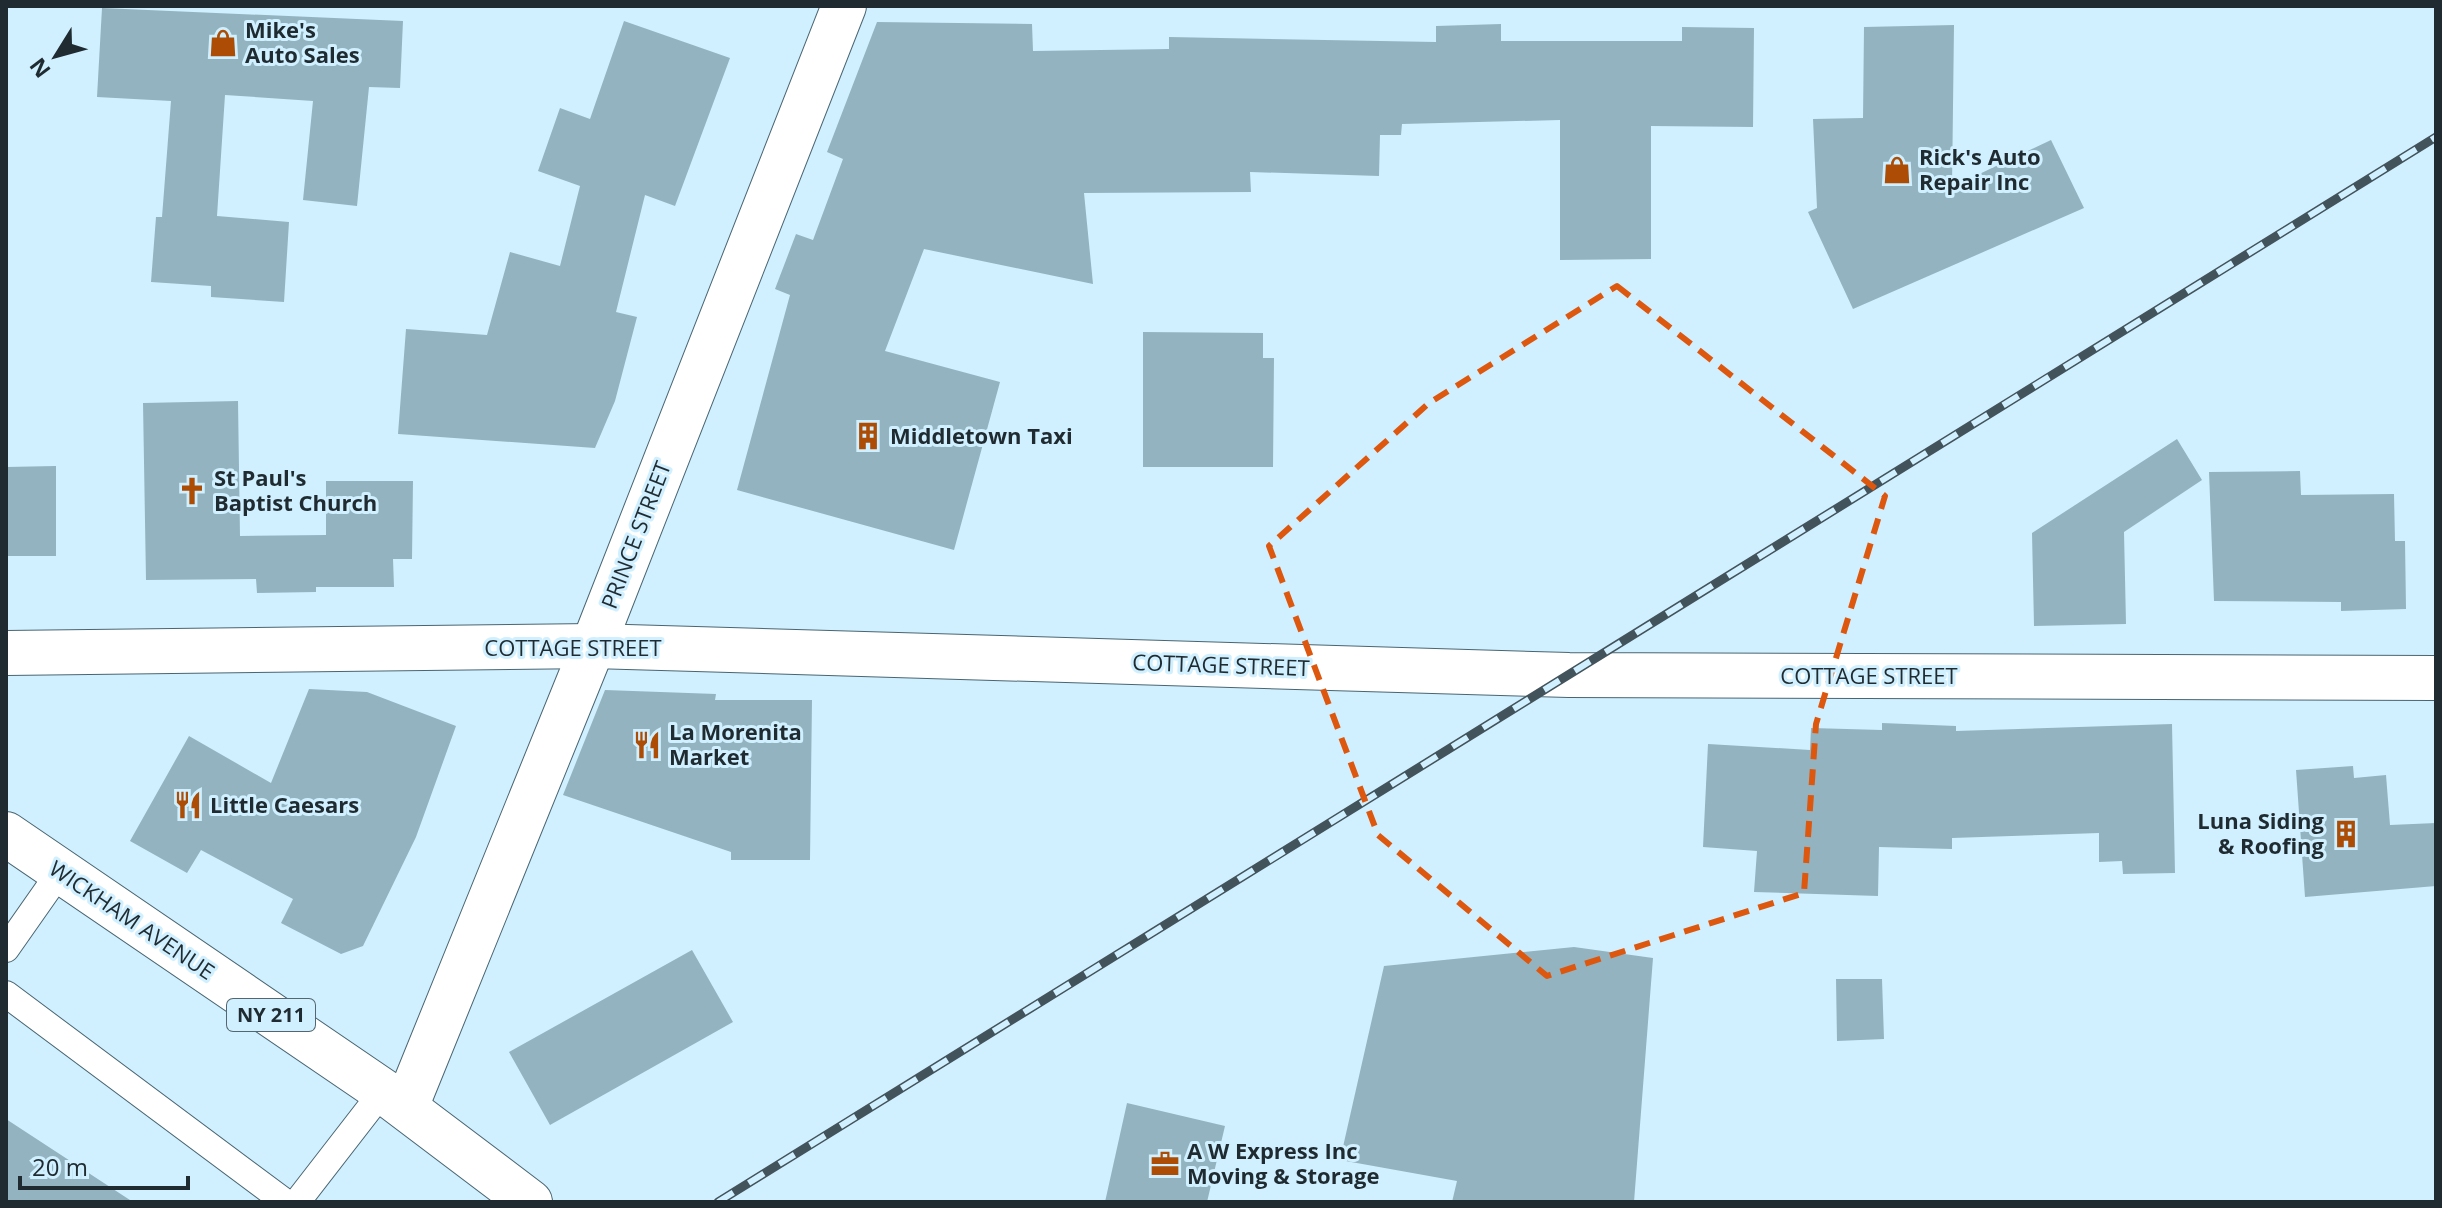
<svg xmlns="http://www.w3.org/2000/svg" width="2442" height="1208" viewBox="0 0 2442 1208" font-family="'Open Sans',sans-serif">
<rect width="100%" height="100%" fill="#d0f0ff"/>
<!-- building -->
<path fill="#94b3c0" d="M 102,8 L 403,21 L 400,88 L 369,87 L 357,206 L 303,200 L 313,101 L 225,95 L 217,216 L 289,222 L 284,302 L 211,297 L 211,286 L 151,282 L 156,217 L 162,217 L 171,101 L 97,97 Z
M 624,21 L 730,58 L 675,206 L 645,195 L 616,312 L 637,317 L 615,401 L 595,448 L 398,434 L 406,329 L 487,335 L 510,252 L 560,266 L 580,186 L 538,171 L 560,108 L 590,119 Z
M 877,22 L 1032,24 L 1033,51 L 1169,49 L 1169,37 L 1436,42 L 1436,26 L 1501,24 L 1501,41 L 1682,41 L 1682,27 L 1754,28 L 1753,127 L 1651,126 L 1651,259 L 1560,260 L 1560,120 L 1402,124 L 1401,135 L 1380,135 L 1379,176 L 1250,172 L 1251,192 L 1084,193 L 1093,284 L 924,249 L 885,351 L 1000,382 L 954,550 L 737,490 L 790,295 L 775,289 L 796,234 L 813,240 L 843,159 L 827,152 Z
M 1954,25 L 1952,187 L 2051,140 L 2084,208 L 1853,309 L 1808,212 L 1817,208 L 1813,119 L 1863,118 L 1864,27 Z
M 1143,332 L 1263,333 L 1263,358 L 1274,358 L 1273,467 L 1143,467 Z
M 238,401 L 240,536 L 326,535 L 326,481 L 413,481 L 412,559 L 393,559 L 394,587 L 316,587 L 316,592 L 257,593 L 256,579 L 146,580 L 143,403 Z
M 2177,439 L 2202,480 L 2124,532 L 2126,624 L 2034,626 L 2032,533 Z
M 56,466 L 56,556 L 6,556 L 6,467 Z
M 2300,471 L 2301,495 L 2394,494 L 2395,541 L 2405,541 L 2406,609 L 2341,611 L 2341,602 L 2214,601 L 2209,472 Z
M 309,689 L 367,692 L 456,726 L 416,837 L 363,946 L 341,954 L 281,923 L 293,899 L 201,850 L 187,873 L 130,841 L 189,736 L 271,783 Z
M 605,690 L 716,694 L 715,700 L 812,700 L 810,860 L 731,860 L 731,852 L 563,795 Z
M 1882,723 L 1956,726 L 1956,731 L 2172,724 L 2175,873 L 2123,874 L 2122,861 L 2099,862 L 2099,833 L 1952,838 L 1952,849 L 1879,847 L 1878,896 L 1754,892 L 1757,851 L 1703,847 L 1708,744 L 1810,750 L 1811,728 L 1882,730 Z
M 2353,766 L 2354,778 L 2386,775 L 2390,825 L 2436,823 L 2436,886 L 2305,897 L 2296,770 Z
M 1574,947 L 1653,958 L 1634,1202 L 1452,1202 L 1457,1181 L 1340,1160 L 1384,966 Z
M 692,950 L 733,1022 L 550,1125 L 509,1052 Z
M 1836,979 L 1882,979 L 1884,1039 L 1837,1041 Z
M 1127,1103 L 1225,1126 L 1207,1202 L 1105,1202 Z
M 6,1119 L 133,1202 L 6,1202 Z"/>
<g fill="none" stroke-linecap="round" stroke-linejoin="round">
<defs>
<path id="lane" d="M 6,949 L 60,872
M 6,994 L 285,1202
M 297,1202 L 383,1091"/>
<path id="street" d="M 406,1107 L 593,646 L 844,6"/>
<path id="secondary" d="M 6,653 L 593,646 L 1569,675 L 2436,678"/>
<path id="primary" d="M 6,834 L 383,1091 L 530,1202"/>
</defs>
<!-- lane casing -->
<use href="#lane" stroke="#496571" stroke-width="28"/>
<!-- street casing -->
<use href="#street" stroke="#496571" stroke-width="46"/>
<!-- secondary casing -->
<use href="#secondary" stroke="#496571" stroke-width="46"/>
<!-- primary casing -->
<use href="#primary" stroke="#496571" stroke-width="46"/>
<!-- lane -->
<use href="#lane" stroke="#fff" stroke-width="26"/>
<!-- street -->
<use href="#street" stroke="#fff" stroke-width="44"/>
<!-- secondary -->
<use href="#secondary" stroke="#fff" stroke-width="44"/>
<!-- primary -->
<use href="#primary" stroke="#fff" stroke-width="44"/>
<defs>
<path id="rail" d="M 718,1202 L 2436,137"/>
</defs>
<!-- rail casing -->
<use href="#rail" stroke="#43535b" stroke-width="9"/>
<!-- rail -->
<use href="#rail" stroke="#d0f0ff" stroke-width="6" stroke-dasharray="18" stroke-linecap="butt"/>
</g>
<!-- marked area -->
<path fill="none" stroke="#de570e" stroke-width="6" stroke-dasharray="16 10" stroke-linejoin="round" d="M 1617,286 L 1885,496 L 1816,724 L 1804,893 L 1547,976 L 1378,835 L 1269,546 L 1429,403 Z"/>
<!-- icons -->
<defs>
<symbol id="shop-bare" viewBox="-9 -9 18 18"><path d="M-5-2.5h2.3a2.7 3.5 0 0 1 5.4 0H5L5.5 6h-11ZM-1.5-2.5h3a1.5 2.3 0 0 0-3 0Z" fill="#ac4c05" stroke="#d0f0ff" stroke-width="2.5" paint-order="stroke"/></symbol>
<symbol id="building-bare" viewBox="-9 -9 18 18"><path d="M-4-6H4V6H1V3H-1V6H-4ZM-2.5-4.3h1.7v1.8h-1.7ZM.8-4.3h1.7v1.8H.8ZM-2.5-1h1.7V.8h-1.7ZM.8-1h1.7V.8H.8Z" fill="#ac4c05" stroke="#d0f0ff" stroke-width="2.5" paint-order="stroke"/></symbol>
<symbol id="church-bare" viewBox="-9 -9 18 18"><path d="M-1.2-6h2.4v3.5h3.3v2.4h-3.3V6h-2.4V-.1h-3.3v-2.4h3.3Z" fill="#ac4c05" stroke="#d0f0ff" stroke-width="2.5" paint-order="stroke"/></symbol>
<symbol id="restaurant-bare" viewBox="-9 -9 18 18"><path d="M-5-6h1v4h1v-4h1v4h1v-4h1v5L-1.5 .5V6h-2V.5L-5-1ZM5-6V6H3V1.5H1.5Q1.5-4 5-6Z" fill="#ac4c05" stroke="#d0f0ff" stroke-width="2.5" paint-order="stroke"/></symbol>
<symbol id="office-bare" viewBox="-9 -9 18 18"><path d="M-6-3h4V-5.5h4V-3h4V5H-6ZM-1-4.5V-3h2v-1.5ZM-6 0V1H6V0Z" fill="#ac4c05" stroke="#d0f0ff" stroke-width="2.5" paint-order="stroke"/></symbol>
</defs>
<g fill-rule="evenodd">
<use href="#shop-bare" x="203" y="23" width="40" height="40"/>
<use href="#shop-bare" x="1877" y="150" width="40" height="40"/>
<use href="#building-bare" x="848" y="416" width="40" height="40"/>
<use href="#church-bare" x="172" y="471" width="40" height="40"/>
<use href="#restaurant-bare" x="627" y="725" width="40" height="40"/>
<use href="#restaurant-bare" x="168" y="785" width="40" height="40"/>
<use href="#building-bare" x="2326" y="814" width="40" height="40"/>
<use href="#office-bare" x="1145" y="1144" width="40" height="40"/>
</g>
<g text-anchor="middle" stroke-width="6" stroke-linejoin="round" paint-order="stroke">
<!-- shield labels -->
<rect fill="#d0f0ff" stroke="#54666f" stroke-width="2" x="227" y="999" width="88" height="32" rx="6"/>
<g font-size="20" font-weight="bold" fill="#1f2b31">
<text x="271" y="1022">NY 211</text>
</g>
<!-- poi labels -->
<g font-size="22" font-weight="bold" fill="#1f2b31" stroke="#d0f0ff" text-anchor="start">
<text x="245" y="38">Mike's<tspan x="245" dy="25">Auto Sales</tspan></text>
<text x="1919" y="165">Rick's Auto<tspan x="1919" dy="25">Repair Inc</tspan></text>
<text x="890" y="444">Middletown Taxi</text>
<text x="214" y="486">St Paul's<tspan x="214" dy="25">Baptist Church</tspan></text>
<text x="669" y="740">La Morenita<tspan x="669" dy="25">Market</tspan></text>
<text x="210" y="813">Little Caesars</text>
<text x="2324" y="829" text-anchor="end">Luna Siding<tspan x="2324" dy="25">&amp; Roofing</tspan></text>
<text x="1187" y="1159">A W Express Inc<tspan x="1187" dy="25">Moving &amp; Storage</tspan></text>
</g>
<!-- street labels -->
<g font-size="22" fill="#1f2b31" stroke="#d0f0ff">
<text transform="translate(636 535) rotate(-69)" y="8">PRINCE STREET</text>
<text x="573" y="656">COTTAGE STREET</text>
<text transform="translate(1221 665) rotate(2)" y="8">COTTAGE STREET</text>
<text x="1869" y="684">COTTAGE STREET</text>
<text transform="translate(132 920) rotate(34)" y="8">WICKHAM AVENUE</text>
</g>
</g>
<!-- border -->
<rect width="2442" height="1208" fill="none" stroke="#1f2b31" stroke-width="16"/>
<!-- north arrow -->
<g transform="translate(56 56) rotate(233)" stroke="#d0f0ff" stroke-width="6" paint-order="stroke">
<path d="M0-6L14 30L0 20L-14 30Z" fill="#1f2b31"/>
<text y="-12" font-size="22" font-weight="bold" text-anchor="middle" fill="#1f2b31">N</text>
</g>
<!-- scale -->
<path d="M20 1176v12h168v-12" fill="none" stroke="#1f2b31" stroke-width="4"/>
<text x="32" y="1176" font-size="24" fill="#1f2b31" stroke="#d0f0ff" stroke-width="6" paint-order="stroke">20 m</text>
</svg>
